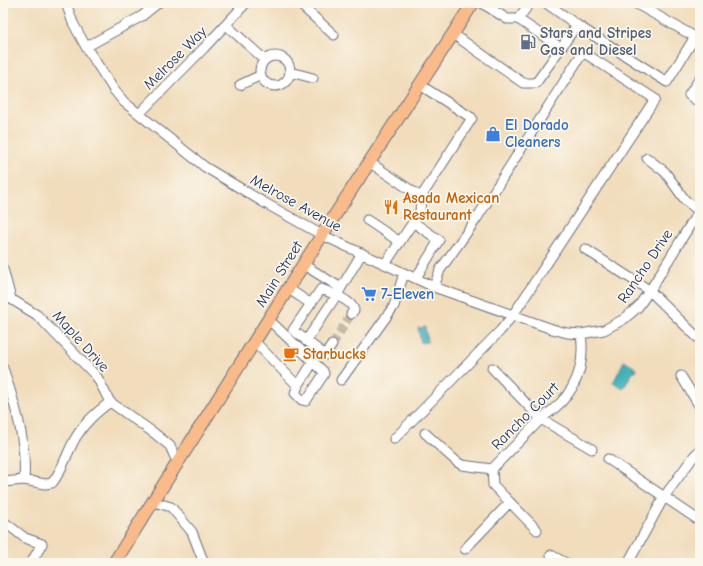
<svg xmlns="http://www.w3.org/2000/svg" width="703" height="566" viewBox="0 0 703 566" font-family="'Comic Neue',sans-serif">
<rect width="100%" height="100%" fill="#fbf7ec"/>
<filter id="ink" filterUnits="userSpaceOnUse"><feTurbulence type="fractalNoise" baseFrequency=".025" numOctaves="2"/><feDisplacementMap in="SourceGraphic" scale="8" xChannelSelector="R" yChannelSelector="G"/><feConvolveMatrix kernelMatrix="1 2 1 2 8 2 1 2 1" color-interpolation-filters="sRGB"/></filter>
<filter id="wash" filterUnits="userSpaceOnUse"><feTurbulence type="fractalNoise" baseFrequency=".012" numOctaves="4" result="noise"/><feDisplacementMap in="SourceGraphic" scale="16" xChannelSelector="R" yChannelSelector="G"/><feGaussianBlur stdDeviation="0.9" result="paint"/><feColorMatrix in="noise" values="0 0 0 0 0 0 0 0 0 0 0 0 0 0 0 0 0 1.4 0 .05"/><feComposite in="paint" operator="in"/></filter>
<g filter="url(#wash)">
<rect width="100%" height="100%" fill="#f1ddbc"/>
<!-- water -->
<path fill="#41b1bb" stroke="#2e708c" d="M 425,327 L 428,342 L 421,343 L 418,328 Z
M 624,361 L 637,369 L 636,371 L 634,371 L 623,389 L 613,383 Z"/>
</g>
<g filter="url(#ink)">
<g fill="none" stroke-linecap="round" stroke-linejoin="round">
<!-- minor-tunnel -->
<path stroke="#c6baa9" stroke-width="9" stroke-dasharray="9 4.5" stroke-linecap="butt" d="M 332,345 L 351,314"/>
<defs>
<path id="minor" d="M 66,3 L 73,23 L 86,47 L 114,90 L 124,102 L 139,114 L 205,167 L 263,202 L 322,235 L 434,287 L 552,329 L 567,333 L 581,334 L 604,330 L 624,319 L 638,307 L 652,287 L 700,209
M 297,3 L 303,7 L 334,35
M 482,3 L 507,19 L 518,19 L 530,3
M 546,3 L 577,25
M 518,19 L 561,48
M 226,25 L 265,60
M 453,34 L 523,83 L 536,83 L 577,25 L 667,82 L 695,37 L 635,3
M 86,47 L 142,16 L 158,3
M260 71a15 15 0 1 1 30 0a15 15 0 1 1-30 0Z
M 290,72 L 313,78
M 700,78 L 689,95 L 700,103
M 240,85 L 261,75
M 139,114 L 204,48 L 246,3
M 647,158 L 665,172 L 685,200 L 700,212
M 369,162 L 421,197
M 367,220 L 400,242
M 413,222 L 439,240 L 416,278
M 585,249 L 649,290 L 697,337
M 385,264 L 420,212 L 421,197 L 472,118 L 420,85
M 304,265 L 341,288 L 362,253
M 3,269 L 11,299 L 37,315 L 97,377 L 110,402 L 154,433 L 170,446 L 178,464
M 289,289 L 311,304
M 269,320 L 323,371 L 324,374 L 306,401 L 302,400 L 295,393 L 298,386
M 306,341 L 340,290
M 255,342 L 298,386 L 313,362
M 332,345 L 325,355 L 293,330 L 321,289 C 329,292 352,300 354,310 L 351,314
M 3,368 C 15,405 27,441 24,480
M 492,368 L 541,419 L 592,449
M 681,376 L 700,407
M 341,380 L 394,306 L 404,273
M 425,433 L 457,462 L 462,465 L 492,469
M 394,439 L 500,331 L 513,315 L 655,99 L 583,52 L 475,221 L 440,270 L 434,287
M 608,459 L 700,521
M 492,469 L 543,417 C 574,397 586,369 581,334
M 492,469 L 493,485 L 537,530
M 3,482 L 24,480 L 45,484 L 52,483 C 63,470 67,452 76,437 C 85,422 97,412 110,402
M 154,502 L 171,507 L 192,532 L 204,563
M 3,521 L 25,538 L 42,544 L 31,563
M 465,549 L 509,503
M 551,555 L 566,563
M 628,563 L 664,497 L 694,456 L 700,450"/>
<path id="major" d="M 114,563 L 322,235 L 473,3"/>
</defs>
<!-- minor casing -->
<use href="#minor" stroke="#666c7f" stroke-width="11"/>
<!-- major casing -->
<use href="#major" stroke="#666c7f" stroke-width="14"/>
<!-- minor -->
<use href="#minor" stroke="#fff" stroke-width="9"/>
<!-- major -->
<use href="#major" stroke="#fabb8b" stroke-width="12"/>
</g>
</g>
<!-- icons -->
<defs>
<symbol id="fuel-bare" viewBox="-9 -9 18 18"><path d="M-5.5-6h7V0h2V4h1.3V-2.5L3-4.5l.8-.8L6-3V5H2.5V1h-1V6h-7ZM-4.2-4.7v3.2H.2V-4.7Z" fill="#5c6f8a" stroke="#fbf7ec" stroke-width="2.5" paint-order="stroke"/></symbol>
<symbol id="shop-bare" viewBox="-9 -9 18 18"><path d="M-5-2.5h2.3a2.7 3.5 0 0 1 5.4 0H5L5.5 6h-11ZM-1.5-2.5h3a1.5 2.3 0 0 0-3 0Z" fill="#3f7fe0" stroke="#fbf7ec" stroke-width="2.5" paint-order="stroke"/></symbol>
<symbol id="restaurant-bare" viewBox="-9 -9 18 18"><path d="M-5-6h1v4h1v-4h1v4h1v-4h1v5L-1.5 .5V6h-2V.5L-5-1ZM5-6V6H3V1.5H1.5Q1.5-4 5-6Z" fill="#e8710a" stroke="#fbf7ec" stroke-width="2.5" paint-order="stroke"/></symbol>
<symbol id="supermarket-bare" viewBox="-9 -9 18 18"><path d="M-6-5.5h2.5l.6 2H6L4.5 2H-2.5L-4.4-4H-6ZM-1.5 3.2a1.3 1.3 0 1 0 .1 0ZM3 3.2a1.3 1.3 0 1 0 .1 0Z" fill="#3f7fe0" stroke="#fbf7ec" stroke-width="2.5" paint-order="stroke"/></symbol>
<symbol id="cafe-bare" viewBox="-9 -9 18 18"><path d="M-5.5-4.5H6V0H3Q3 3.5 0 3.5H-2.5Q-5.5 3.5-5.5 0ZM3-3.2v2h1.7v-2ZM-6 4.5H4V6H-6Z" fill="#e8710a" stroke="#fbf7ec" stroke-width="2.5" paint-order="stroke"/></symbol>
</defs>
<g fill-rule="evenodd">
<use href="#fuel-bare" x="517" y="31" width="22" height="22"/>
<use href="#shop-bare" x="482" y="123" width="22" height="22"/>
<use href="#restaurant-bare" x="380" y="196" width="22" height="22"/>
<use href="#supermarket-bare" x="358" y="283" width="22" height="22"/>
<use href="#cafe-bare" x="280" y="343" width="22" height="22"/>
</g>
<g text-anchor="middle" stroke-width="3.5" stroke-linejoin="round" paint-order="stroke">
<!-- service labels -->
<g font-size="15" font-weight="bold" fill="#4e5e75" stroke="#fbf7ec" text-anchor="start">
<text x="540" y="38">Stars and Stripes<tspan x="540" dy="17">Gas and Diesel</tspan></text>
</g>
<!-- street labels -->
<g font-size="15" fill="#1b2f5e" stroke="#fbf7ec">
<text transform="translate(175 58) rotate(-45)" y="5">Melrose Way</text>
<text transform="translate(296 203) rotate(29)" y="5">Melrose Avenue</text>
<text transform="translate(645 266) rotate(-56)" y="5">Rancho Drive</text>
<text transform="translate(279 274) rotate(-58)" y="5">Main Street</text>
<text transform="translate(81 341) rotate(48)" y="5">Maple Drive</text>
<text transform="translate(525 416) rotate(-45)" y="5">Rancho Court</text>
</g>
<!-- shop labels -->
<g font-size="15" font-weight="bold" fill="#366cbe" stroke="#fbf7ec" text-anchor="start">
<text x="505" y="130">El Dorado<tspan x="505" dy="17">Cleaners</tspan></text>
<text x="381" y="299">7-Eleven</text>
</g>
<!-- food labels -->
<g font-size="15" font-weight="bold" fill="#c56008" stroke="#fbf7ec" text-anchor="start">
<text x="403" y="203">Asada Mexican<tspan x="403" dy="17">Restaurant</tspan></text>
<text x="303" y="359">Starbucks</text>
</g>
</g>
<!-- margin -->
<rect width="703" height="566" fill="none" stroke="#fbf7ec" stroke-width="16"/>
</svg>
